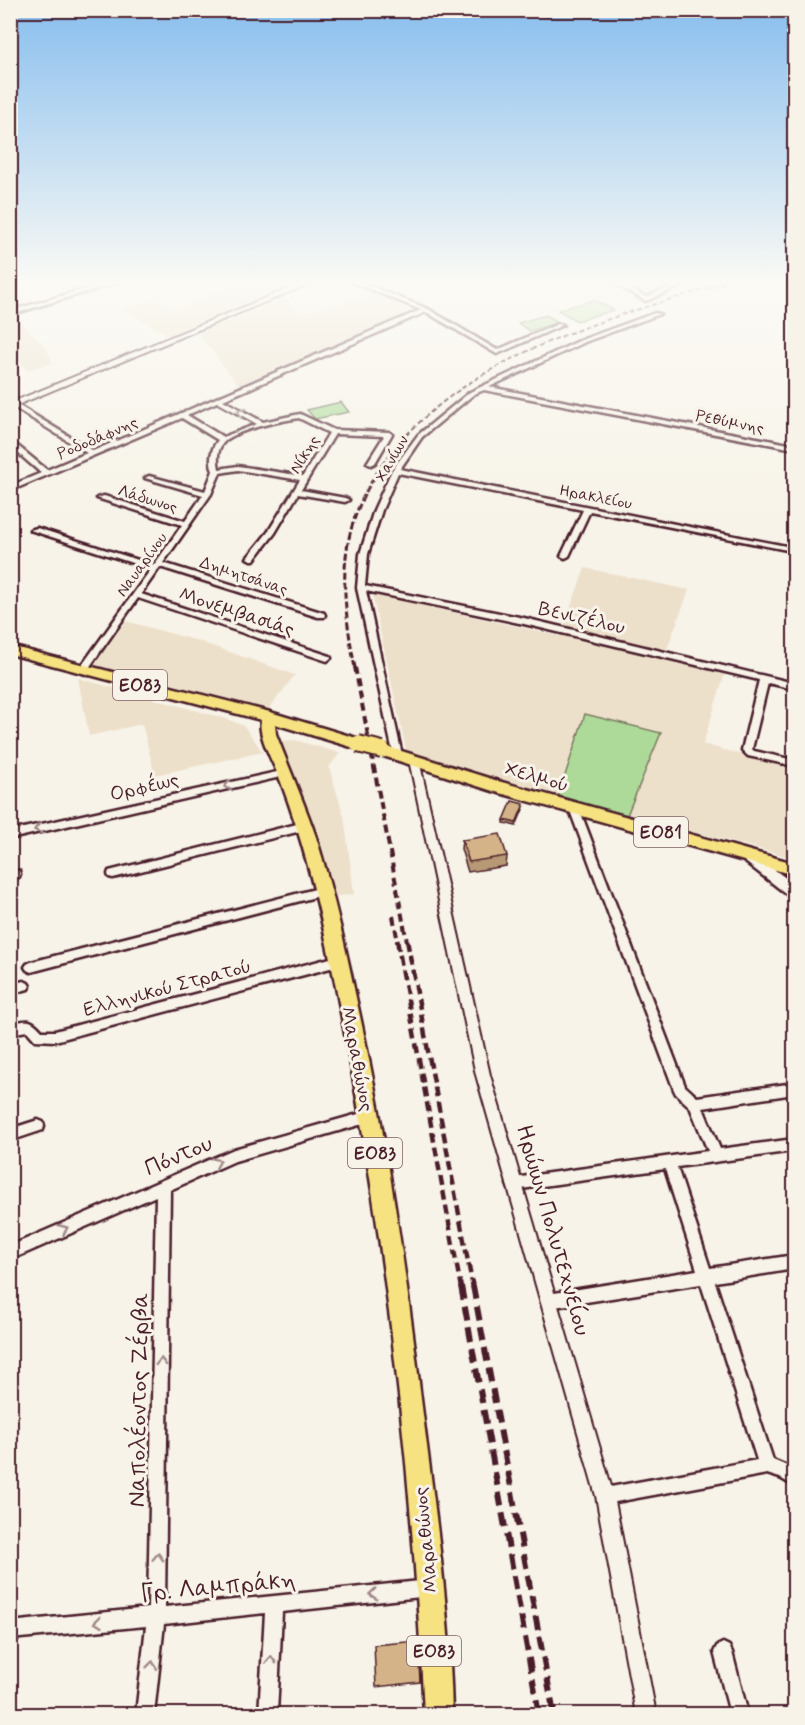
<svg xmlns="http://www.w3.org/2000/svg" width="805" height="1725" viewBox="0 0 805 1725" font-family="Mynerve,sans-serif">
<rect width="100%" height="100%" fill="#f7f3e8"/>
<filter id="ink" filterUnits="userSpaceOnUse"><feTurbulence type="fractalNoise" baseFrequency=".0167" numOctaves="2"/><feDisplacementMap in="SourceGraphic" scale="12" xChannelSelector="R" yChannelSelector="G"/><feConvolveMatrix kernelMatrix="1 2 1 2 8 2 1 2 1" color-interpolation-filters="sRGB"/></filter>
<g filter="url(#ink)">
<!-- built -->
<path fill="#ede0cb" d="M 246,281 L 256,281 L 280,292 L 171,337 L 124,310 L 153,299 L 176,309 Z
M 379,294 L 422,310 L 241,388 L 198,333 L 285,299 L 300,313 Z
M 15,314 L 46,348 L 53,363 L 27,370 L 11,351 L 11,315 Z
M 585,568 L 689,590 L 664,657 L 725,673 L 703,744 L 794,769 L 794,858 L 627,815 L 660,732 L 585,714 L 558,797 L 407,754 L 372,594 L 560,636 Z
M 126,621 L 198,641 L 295,675 L 264,715 L 92,667 Z
M 78,678 L 227,719 L 244,726 L 263,752 L 155,775 L 142,724 L 89,736 Z
M 295,740 L 340,753 L 329,767 L 344,816 L 354,894 L 330,897 L 280,751 L 282,741 Z"/>
<!-- green -->
<path fill="#adda99" stroke="#7c7c62" stroke-width="1.5" d="M 594,300 L 614,310 L 577,321 L 558,310 Z
M 546,315 L 559,322 L 530,331 L 518,323 Z
M 341,402 L 349,412 L 315,419 L 307,410 Z
M 585,714 L 661,733 L 627,815 L 558,797 Z"/>
<g fill="none" stroke-linecap="round" stroke-linejoin="round">
<defs>
<path id="minor" d="M 112,281 L 122,281 L 10,315 L 10,311 Z
M 350,281 L 358,281 L 428,309 L 497,350 L 558,324 L 563,325 L 497,354 L 426,312 L 223,400 L 263,422 L 300,414 L 334,430 L 389,432 L 392,434 L 375,463 L 371,465 L 367,463 L 384,436 L 335,434 L 301,490 L 345,498 L 349,500 L 345,502 L 298,494 L 275,533 L 254,560 L 251,560 L 247,558 L 268,532 L 300,480 L 238,470 L 220,473 L 211,494 L 163,563 L 324,613 L 325,615 L 324,617 L 318,617 L 160,567 L 141,594 L 330,656 L 331,658 L 327,661 L 138,598 L 86,672 L 80,672 L 80,668 L 151,569 L 30,530 L 37,528 L 154,565 L 182,525 L 97,498 L 104,496 L 185,521 L 203,495 L 145,478 L 149,476 L 205,491 L 213,471 C 209,460 211,449 218,440 L 182,418 L 10,491 L 10,486 L 41,473 L 10,446 L 10,442 L 14,443 L 47,470 L 87,453 L 12,406 L 12,404 L 16,404 L 93,451 L 421,310 ZM 217,402 L 257,424 L 223,437 L 187,415 ZM 299,418 L 329,433 L 303,476 L 238,466 L 219,469 C 217,460 217,449 224,442 C 237,429 281,421 299,418 Z
M 610,281 L 617,281 L 646,297 L 684,281 L 692,281 L 646,301 Z
M 655,313 L 660,314 L 585,342 L 489,387 L 794,445 L 794,449 L 484,390 L 474,394 L 422,437 L 400,469 L 760,541 L 786,546 L 794,543 L 794,548 L 787,550 L 590,511 L 569,556 L 565,558 L 561,556 L 583,510 L 398,473 L 382,510 L 368,554 L 365,586 L 524,618 L 794,683 L 794,689 L 768,683 L 752,749 L 754,751 L 794,760 L 794,766 L 748,756 L 742,750 L 759,680 L 524,624 L 366,591 L 402,755 L 397,758 L 394,757 L 357,588 L 360,554 L 374,510 L 392,470 L 418,435 L 470,392 L 581,340 Z
M 286,770 L 289,771 L 291,773 L 289,775 L 10,839 L 10,831 Z
M 574,804 L 579,808 L 685,1086 L 697,1097 L 794,1083 L 794,1094 L 703,1108 L 720,1149 L 794,1139 L 794,1151 L 677,1167 L 710,1268 L 794,1255 L 794,1269 L 715,1282 L 773,1460 L 794,1469 L 794,1486 L 780,1478 L 767,1474 L 605,1504 L 599,1502 L 597,1496 L 599,1490 L 605,1488 L 757,1460 L 701,1284 L 548,1308 L 543,1306 L 541,1301 L 543,1296 L 548,1294 L 697,1270 L 665,1169 L 514,1190 L 509,1189 L 507,1184 L 509,1179 L 514,1178 L 708,1151 L 690,1107 L 676,1094 L 674,1090 L 569,808 Z
M 305,822 L 310,826 L 309,829 L 113,878 L 109,877 L 108,874 L 109,871 Z
M 15,870 L 19,871 L 20,874 L 19,877 L 10,879 L 10,871 Z
M 323,887 L 327,888 L 328,891 L 327,894 L 323,895 L 31,972 L 27,970 L 25,967 L 27,964 L 31,962 Z
M 338,956 L 342,958 L 344,961 L 342,964 L 338,966 L 55,1041 L 35,1040 L 27,1031 L 10,1034 L 10,1024 C 27,1020 30,1017 42,1031 L 55,1031 Z
M 24,981 L 28,983 L 30,986 L 28,989 L 10,994 L 10,984 Z
M 369,1111 L 373,1113 L 375,1117 L 373,1121 L 235,1161 L 170,1190 L 165,1607 L 430,1580 L 436,1582 L 438,1588 L 436,1594 L 430,1596 L 282,1612 L 277,1714 L 259,1714 L 265,1613 L 164,1624 L 154,1714 L 136,1714 L 146,1626 L 10,1639 L 10,1622 L 148,1608 L 156,1196 L 10,1260 L 10,1246 L 234,1149 Z
M 38,1120 L 43,1122 L 44,1126 L 43,1130 L 10,1141 L 10,1129 Z
M 723,1643 L 729,1646 L 732,1652 L 748,1714 L 730,1714 L 714,1652 L 717,1646 Z"/>
<path id="tertiary" d="M 307,281 L 316,281 L 10,408 L 10,403 Z
M 414,756 L 419,760 L 490,1075 L 614,1496 L 656,1714 L 636,1714 L 596,1496 L 476,1075 L 409,760 Z"/>
<path id="secondary" d="M 749,851 L 794,884 L 794,898 L 789,896 L 744,861 L 742,857 L 744,853 Z"/>
<path id="primary" d="M 10,646 L 270,712 L 363,740 L 365,744 L 358,749 L 275,724 L 276,734 C 289,768 304,802 316,837 C 332,888 344,940 355,993 C 385,1127 405,1263 421,1399 C 434,1503 450,1610 452,1714 L 424,1714 C 412,1462 382,1209 331,963 C 318,901 303,840 281,782 C 275,765 257,736 261,720 L 10,654 Z
M 382,745 L 498,781 L 794,863 L 794,875 L 496,792 L 377,754 L 375,750 L 377,746 Z"/>
</defs>
<!-- minor casing -->
<use href="#minor" stroke="#4a1f2b" stroke-width="5"/>
<!-- tertiary casing -->
<use href="#tertiary" stroke="#4a1f2b" stroke-width="4"/>
<!-- secondary casing -->
<use href="#secondary" stroke="#4a1f2b" stroke-width="5"/>
<!-- primary casing -->
<use href="#primary" stroke="#4a1f2b" stroke-width="5"/>
<!-- minor -->
<use href="#minor" fill="#f7f3e8" fill-rule="evenodd"/>
<!-- tertiary -->
<use href="#tertiary" fill="#f7f3e8" fill-rule="evenodd"/>
<!-- secondary -->
<use href="#secondary" fill="#f7f3e8" fill-rule="evenodd"/>
<!-- primary -->
<use href="#primary" fill="#f6e281" fill-rule="evenodd"/>
<!-- rail-far4 -->
<path stroke="#4a1f2b" stroke-width="2" stroke-dasharray="5 3" stroke-linecap="butt" d="M 391,453 C 474,350 610,319 730,281"/>
<!-- rail-far3 -->
<path stroke="#4a1f2b" stroke-width="3" stroke-dasharray="7 3" stroke-linecap="butt" d="M 355,668 C 339,583 335,523 393,451"/>
<!-- rail-far2 -->
<path stroke="#4a1f2b" stroke-width="4" stroke-dasharray="8 4.5" stroke-linecap="butt" d="M 355,667 L 407,942
M 393,916 L 398,942"/>
<!-- rail-far1 -->
<path stroke="#4a1f2b" stroke-width="4.5" stroke-dasharray="10 5" stroke-linecap="butt" d="M 397,940 L 461,1288
M 407,940 L 473,1288"/>
<!-- rail -->
<path stroke="#4a1f2b" stroke-width="6" stroke-dasharray="14 7" stroke-linecap="butt" d="M 461,1286 L 539,1714
M 473,1286 L 554,1714"/>
<defs>
<path id="primary-bridge" d="M 358,744 L 382,750"/>
</defs>
<!-- primary-bridge casing -->
<use href="#primary-bridge" stroke="#4a1f2b" stroke-width="20" stroke-linecap="butt"/>
<!-- primary-bridge -->
<use href="#primary-bridge" stroke="#f6e281" stroke-width="16"/>
</g>
<!-- wall -->
<path fill="#b79a75" stroke="#4a1f2b" stroke-width="1.5" d="M 524,807 L 516,826 L 504,823 L 504,820 Z
M 462,840 L 507,856 L 506,866 L 468,872 L 461,849 Z"/>
<!-- building -->
<path fill="#d5b388" stroke="#4a1f2b" stroke-width="1.5" d="M 512,801 L 524,804 L 516,823 L 504,820 Z
M 500,834 L 507,856 L 469,862 L 462,840 Z
M 418,1641 L 420,1682 L 376,1687 L 374,1645 Z"/>
<!-- one-way arrows -->
<defs><path id="oneway-chevron" d="M-2-3.5L2.5 0L-2 3.5" fill="none" stroke-width="1.6" stroke-linecap="round" stroke-linejoin="round" transform="scale(1.5)"/></defs>
<g stroke="#a0898a">
<use href="#oneway-chevron" transform="translate(241 412) rotate(-152)"/>
<use href="#oneway-chevron" transform="translate(228 786) rotate(168)"/>
<use href="#oneway-chevron" transform="translate(38 829) rotate(167)"/>
<use href="#oneway-chevron" transform="translate(217 1162) rotate(-23)"/>
<use href="#oneway-chevron" transform="translate(64 1229) rotate(-24)"/>
<use href="#oneway-chevron" transform="translate(161 1362) rotate(-89)"/>
<use href="#oneway-chevron" transform="translate(158 1557) rotate(-88)"/>
<use href="#oneway-chevron" transform="translate(373 1594) rotate(174)"/>
<use href="#oneway-chevron" transform="translate(98 1622) rotate(174)"/>
<use href="#oneway-chevron" transform="translate(271 1660) rotate(-87)"/>
<use href="#oneway-chevron" transform="translate(152 1665) rotate(-83)"/>
</g>
</g>
<!-- sky -->
<linearGradient id="sky" x2="0" y2="1"><stop stop-color="#88beee"/><stop offset="0.54" stop-color="#fbfaf5"/><stop offset="1" stop-color="#fbfaf5" stop-opacity="0"/></linearGradient>
<rect width="805" height="523" fill="url(#sky)"/>
<g text-anchor="middle" stroke-width="6" stroke-linejoin="round" paint-order="stroke">
<!-- far-street labels -->
<g font-size="16" fill="#4a1f2b" stroke="#f7f3e8">
<text transform="translate(730 421) rotate(11)" y="6">Ρεθύμνης</text>
<text transform="translate(97 437) rotate(-23)" y="6">Ροδοδάφνης</text>
<text transform="translate(304 454) rotate(-58)" y="6">Νίκης</text>
<text transform="translate(391 458) rotate(-60)" y="6">Χανίων</text>
<text transform="translate(596 496) rotate(11)" y="6">Ηρακλείου</text>
<text transform="translate(148 498) rotate(17)" y="6">Λάδωνος</text>
<text transform="translate(141 564) rotate(-54)" y="6">Ναυαρίνου</text>
<text transform="translate(244 575) rotate(18)" y="6">Δημητσάνας</text>
</g>
<!-- shield labels -->
<g fill="#f7f3e8" stroke="#7e5f64" stroke-width="1.5">
<rect x="113" y="670" width="54" height="30" rx="4.5"/>
<rect x="634" y="817" width="54" height="30" rx="4.5"/>
<rect x="348" y="1138" width="54" height="30" rx="4.5"/>
<rect x="407" y="1636" width="54" height="30" rx="4.5"/>
</g>
<g font-size="18" font-weight="bold" fill="#4a1f2b">
<text x="140" y="691">ΕΟ83</text>
<text x="661" y="838">ΕΟ81</text>
<text x="375" y="1159">ΕΟ83</text>
<text x="434" y="1657">ΕΟ83</text>
</g>
<!-- street labels -->
<g font-size="20" fill="#4a1f2b" stroke="#f7f3e8">
<text transform="translate(237 611) rotate(18)" y="7">Μονεμβασιάς</text>
<text transform="translate(582 617) rotate(13)" y="7">Βενιζέλου</text>
<text transform="translate(537 776) rotate(16)" y="7">Χελμού</text>
<text transform="translate(144 786) rotate(-13)" y="7">Ορφέως</text>
<text transform="translate(167 987) rotate(-15)" y="7">Ελληνικού Στρατού</text>
<text transform="translate(358 1059) rotate(79)" y="7">Μαραθώνος</text>
<text transform="translate(425 1540) rotate(-96)" y="7">Μαραθώνος</text>
</g>
<!-- near-street labels -->
<g font-size="24" fill="#4a1f2b" stroke="#f7f3e8">
<text transform="translate(178 1155) rotate(-23)" y="8">Πόντου</text>
<text transform="translate(554 1230) rotate(74)" y="8">Ηρώων Πολυτεχνείου</text>
<text transform="translate(138 1400) rotate(-89)" y="8">Ναπολέοντος Ζέρβα</text>
<text transform="translate(218 1586) rotate(-5)" y="8">Γρ. Λαμπράκη</text>
</g>
</g>
<!-- margin -->
<rect width="805" height="1725" fill="none" stroke="#f7f3e8" stroke-width="36"/>
<rect x="18" y="18" width="769" height="1689" fill="none" stroke="#4a1f2b" stroke-width="2" filter="url(#ink)"/>
</svg>
